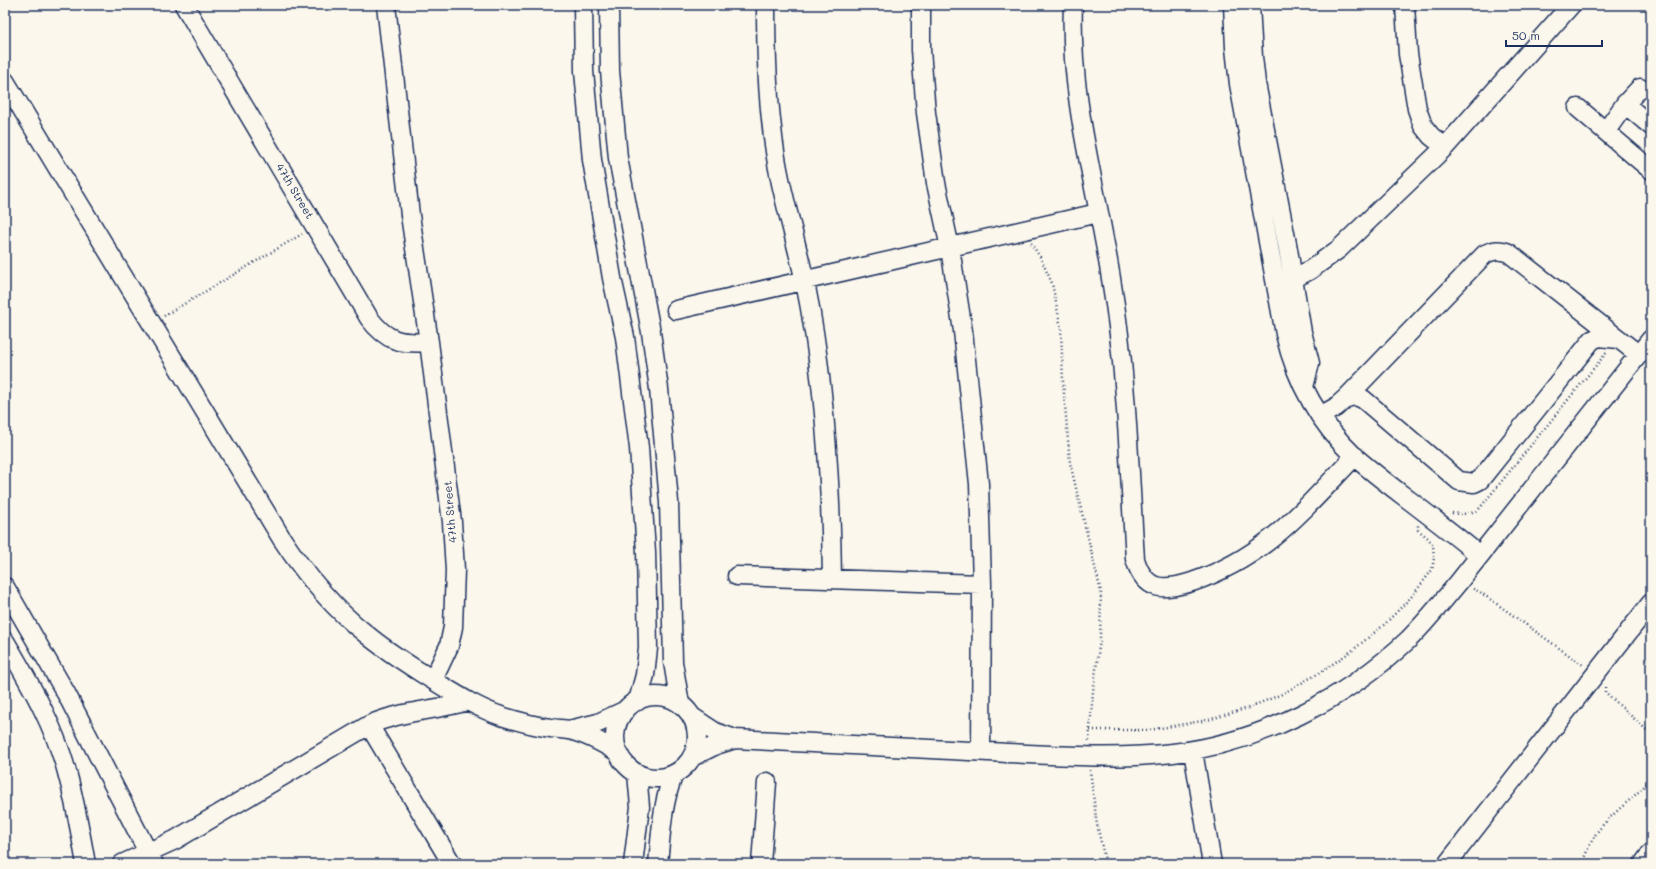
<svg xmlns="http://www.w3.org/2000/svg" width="1656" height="869" viewBox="0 0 1656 869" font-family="Mali,sans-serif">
<rect width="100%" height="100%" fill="#fbf7ec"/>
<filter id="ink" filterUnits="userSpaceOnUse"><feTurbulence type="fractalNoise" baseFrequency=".025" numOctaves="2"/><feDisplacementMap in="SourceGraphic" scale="8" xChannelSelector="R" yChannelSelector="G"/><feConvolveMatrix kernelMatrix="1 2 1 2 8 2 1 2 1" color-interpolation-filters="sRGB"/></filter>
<g filter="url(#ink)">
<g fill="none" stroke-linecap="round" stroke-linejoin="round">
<defs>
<path id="minor" d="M 184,5 L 369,318 C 387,342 401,344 429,342
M 386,5 L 410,215 L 429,342 L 452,522 L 455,570 L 453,627 L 449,646 L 433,680
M 583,5 L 584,71 L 592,160 L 612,278 L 625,337 L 639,448 L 646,552 L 648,648 L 645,675 L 638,701
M 609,5 L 610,71 L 618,158 L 651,332 L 659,389 L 669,502 L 673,662 L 680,704
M 766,5 C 766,46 767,88 772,128 C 777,181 794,231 805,282 C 825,379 831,479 832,579
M 921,5 L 921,50 L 926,113 L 936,183 L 950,248 L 963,331 L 979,484 L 982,584 L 981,751
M 1073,5 C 1069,101 1098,191 1112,285 C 1127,375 1129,468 1135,559 C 1145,592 1163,591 1192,582 C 1266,557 1303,510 1355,456
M 1233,5 L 1235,48 L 1239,84 L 1285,334 C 1296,381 1320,424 1355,457 C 1371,471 1388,484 1405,497 C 1430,516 1455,535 1479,555
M 1250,5 L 1253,57 L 1256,83 L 1288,249 L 1302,332 L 1310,363 L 1304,387
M 1405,5 L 1408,54 L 1417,109 L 1423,126 L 1431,136 L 1445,147
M 5,81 L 282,539 C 305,574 333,608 366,634 C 386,651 409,665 431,679 C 454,693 475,707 501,716 C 517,721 534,726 551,728 C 557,729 563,729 569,730 C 587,734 603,743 619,753
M 1625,104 L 1651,126
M 1578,108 L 1651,170
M 1606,131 L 1625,104 L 1640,88
M 1293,279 L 1310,270 L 1339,249 L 1445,147 L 1571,5
M 676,310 L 1098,213
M 1346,398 L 1356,396 L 1363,399 L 1459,481 L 1474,483 L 1480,480 L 1592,340 L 1599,337 L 1619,339
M 1320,416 L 1336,407 L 1346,398 L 1485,254 C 1494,250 1499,249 1509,253 L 1638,354
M 737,576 L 982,584
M 5,587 L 67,695 L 154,864
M 5,641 C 31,685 57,730 69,780 C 76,807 81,836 86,864
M615 737a41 41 0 1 1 82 0a41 41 0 1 1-82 0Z
M 691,716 L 715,732 L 735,739 C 820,743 904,748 989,752 C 1050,755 1113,760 1173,753 C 1260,743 1346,699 1409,639 C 1427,621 1442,602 1458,583 L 1651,339
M 369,725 L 452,864
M 569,730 L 598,723 L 626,710
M 1193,751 L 1212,864
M 692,757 L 716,745 L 735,739
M 122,864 L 175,840 L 369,725 C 400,711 435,711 468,701
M 633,864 L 640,807 L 637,773
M 658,864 C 661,834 662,802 674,774
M 761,864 L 767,782
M 1447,864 L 1651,603
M 1643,864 L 1651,853"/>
</defs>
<!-- minor casing -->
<use href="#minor" stroke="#1b2f5e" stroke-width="21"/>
<!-- path -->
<path stroke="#1b2f5e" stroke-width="2.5" stroke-dasharray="1 3" stroke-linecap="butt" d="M 1031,243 L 1040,257 L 1052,283 L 1061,328 L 1063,382 L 1070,463 L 1101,592 L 1100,640 L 1093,691 L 1089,741
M 164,316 L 302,234
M 1452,513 C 1462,515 1470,514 1479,509 L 1607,352
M 1473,589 L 1480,592 L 1583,665
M 1605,687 L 1605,692 L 1651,734
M 1090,730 L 1149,730 L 1208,720 L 1248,708 L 1282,694 L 1321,672 L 1353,650 L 1385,624 L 1413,595 L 1432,570 L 1434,558 L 1433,545 L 1428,538 L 1418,530 L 1418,525
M 1090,770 L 1097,825 L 1106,864
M 1582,864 C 1586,853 1591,840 1598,831 C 1613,811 1636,798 1651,778"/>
<!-- minor -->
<use href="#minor" stroke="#fbf7ec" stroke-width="18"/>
</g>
</g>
<g text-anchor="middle" stroke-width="3" stroke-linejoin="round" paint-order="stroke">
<!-- street labels -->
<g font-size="11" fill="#1b2f5e" stroke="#fbf7ec">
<text transform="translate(295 191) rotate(59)" y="4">47th Street</text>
<text transform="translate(450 512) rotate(-95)" y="4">47th Street</text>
</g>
</g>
<!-- margin -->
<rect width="1656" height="869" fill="none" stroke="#fbf7ec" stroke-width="20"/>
<rect x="10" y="10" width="1636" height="849" fill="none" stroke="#1b2f5e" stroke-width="1.5" filter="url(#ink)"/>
<!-- scale -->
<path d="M1506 40v6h96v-6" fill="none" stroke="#1b2f5e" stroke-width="2"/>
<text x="1512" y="40" font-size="12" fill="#1b2f5e" stroke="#fbf7ec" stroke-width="3" paint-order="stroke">50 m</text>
</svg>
